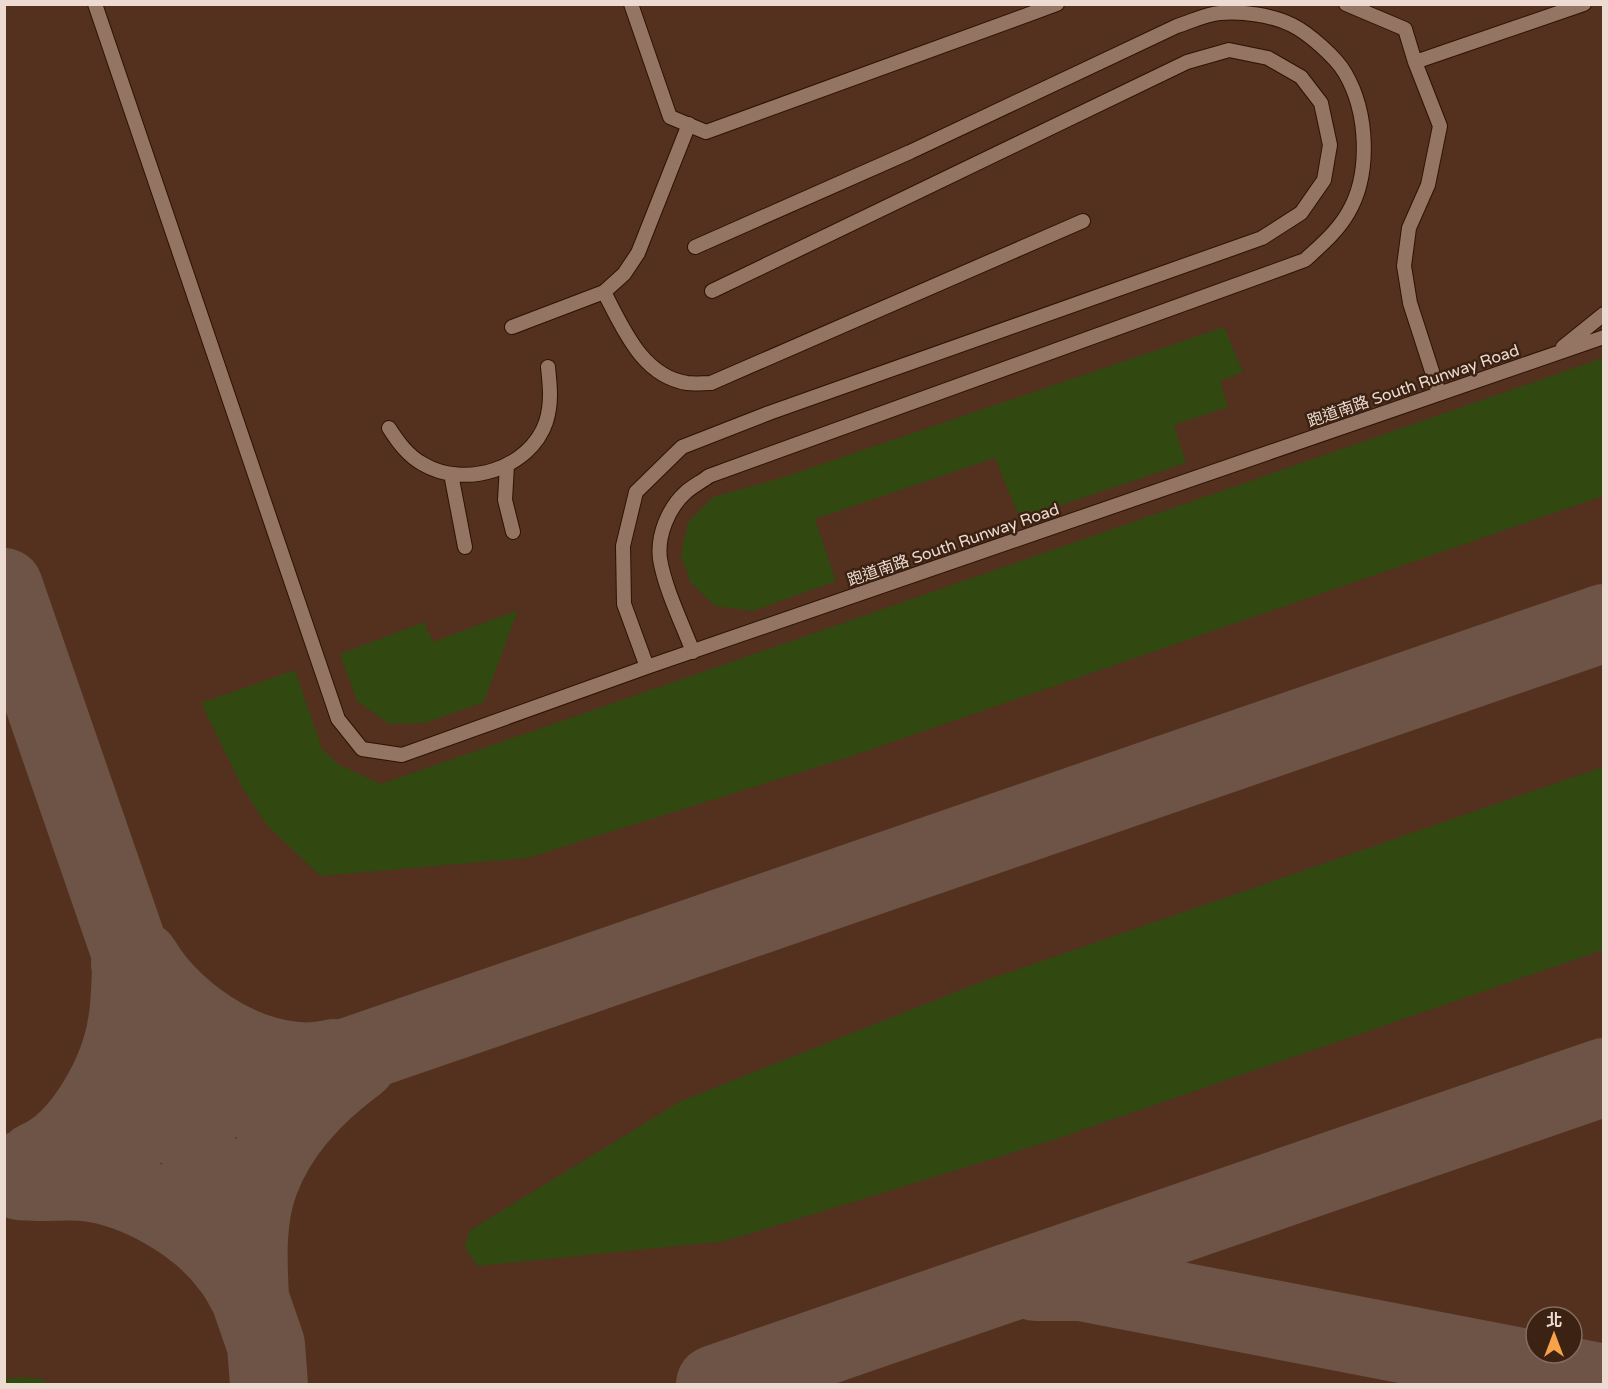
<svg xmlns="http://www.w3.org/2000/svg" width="1608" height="1389" viewBox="0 0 1608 1389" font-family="'Varela Round','Noto Sans TC',sans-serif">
<rect width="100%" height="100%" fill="#472c1c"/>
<!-- built -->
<path fill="#53311e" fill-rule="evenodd" d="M 5,5 L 1603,5 L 1603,1384 L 5,1384 ZM 1536,1317 L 1572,1317 L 1572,1353 L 1536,1353 Z"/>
<!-- green -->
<path fill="#324811" d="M 1224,327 L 1243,372 L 1220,381 L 1228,407 L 1174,425 L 1186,463 L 1020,519 L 995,458 L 815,519 L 836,581 L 753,611 L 715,606 L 691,583 L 681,556 L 688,522 L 713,497 L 781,478 Z
M 1603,358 L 1603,496 L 849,757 L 527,858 L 320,876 L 266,824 L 242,787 L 201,703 L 295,670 L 322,749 L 339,765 L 381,784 Z
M 518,610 L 484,702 L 425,723 L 389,724 L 357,701 L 340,654 L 424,622 L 433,642 Z
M 1603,767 L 1603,950 L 1050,1141 L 726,1241 L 477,1266 L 465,1247 L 469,1231 L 681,1101 L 981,982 Z
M 21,1377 L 43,1379 L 46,1384 L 5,1384 L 5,1379 Z"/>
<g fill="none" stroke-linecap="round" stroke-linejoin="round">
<!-- taxiway -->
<path stroke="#6d5446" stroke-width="78" d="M 4,587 L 266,1345 L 269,1384
M 141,960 C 175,1019 264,1076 334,1058
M 36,1161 C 83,1141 120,1071 127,1022 C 130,1006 130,988 131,971 L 130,964
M 4,1176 L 1604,623
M 19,1181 C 40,1184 62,1180 83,1182 C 136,1187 200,1224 231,1267 C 239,1276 244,1288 250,1298 C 248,1259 246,1218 260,1181 C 278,1132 317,1092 358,1062
M 1035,1282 L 1081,1282 L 1604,1383
M 715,1384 L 1604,1077"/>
<defs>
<path id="lane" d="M 95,4 L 338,719 L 362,749 L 402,755 L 647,667 L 1604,337
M 631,4 L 670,117 L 706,132 L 1057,4
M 1346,4 L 1405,29 L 1415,62 L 1440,126 L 1428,185 L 1409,228 L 1404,266 L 1410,303 L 1439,393
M 1415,62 L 1584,4
M 604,292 C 623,328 642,376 687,383 C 695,384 703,383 711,383 L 1083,221
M 512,327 L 604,292 L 624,274 L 638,253 L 689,124
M 1563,347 L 1604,314
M 389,428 C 398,442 408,456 423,464 C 465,489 530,469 546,422 C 552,403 550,386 548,367
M 507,465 L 505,500 L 513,532
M 451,474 L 465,547
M 693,652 C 682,623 665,589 660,559 C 657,536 668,508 686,492 C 693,486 701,482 709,476 L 1305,260 C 1320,246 1337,232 1348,213 C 1371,174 1368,112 1345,73 C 1336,57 1308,33 1292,25 C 1272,15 1242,11 1220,13 C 1206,14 1190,22 1177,26 L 910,152 L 695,247
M 647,667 L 624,604 L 623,546 L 636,492 L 682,447 L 769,413 L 1262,238 L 1301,213 L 1324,180 L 1330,145 L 1321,103 L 1301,77 L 1268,58 L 1229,50 L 1187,62 L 712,291"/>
</defs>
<!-- lane casing -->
<use href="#lane" stroke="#2c1305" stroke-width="16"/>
<!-- lane -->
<use href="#lane" stroke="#947462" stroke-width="14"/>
</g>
<g text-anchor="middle" stroke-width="5" stroke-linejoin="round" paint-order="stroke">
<!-- street labels -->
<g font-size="16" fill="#eddbd1" stroke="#3c2212">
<text transform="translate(1413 385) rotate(-19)" y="6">跑道南路 South Runway Road</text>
<text transform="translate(953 544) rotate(-19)" y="6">跑道南路 South Runway Road</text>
</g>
</g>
<!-- border -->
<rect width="1608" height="1389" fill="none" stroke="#eddbd1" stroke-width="12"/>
<!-- north arrow -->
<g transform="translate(1554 1335)"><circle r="28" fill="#3c2212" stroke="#836c5e" stroke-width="1.5"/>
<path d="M0-4.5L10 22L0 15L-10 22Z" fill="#f7a149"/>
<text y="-9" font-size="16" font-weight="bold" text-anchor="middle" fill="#eddbd1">北</text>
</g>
</svg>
